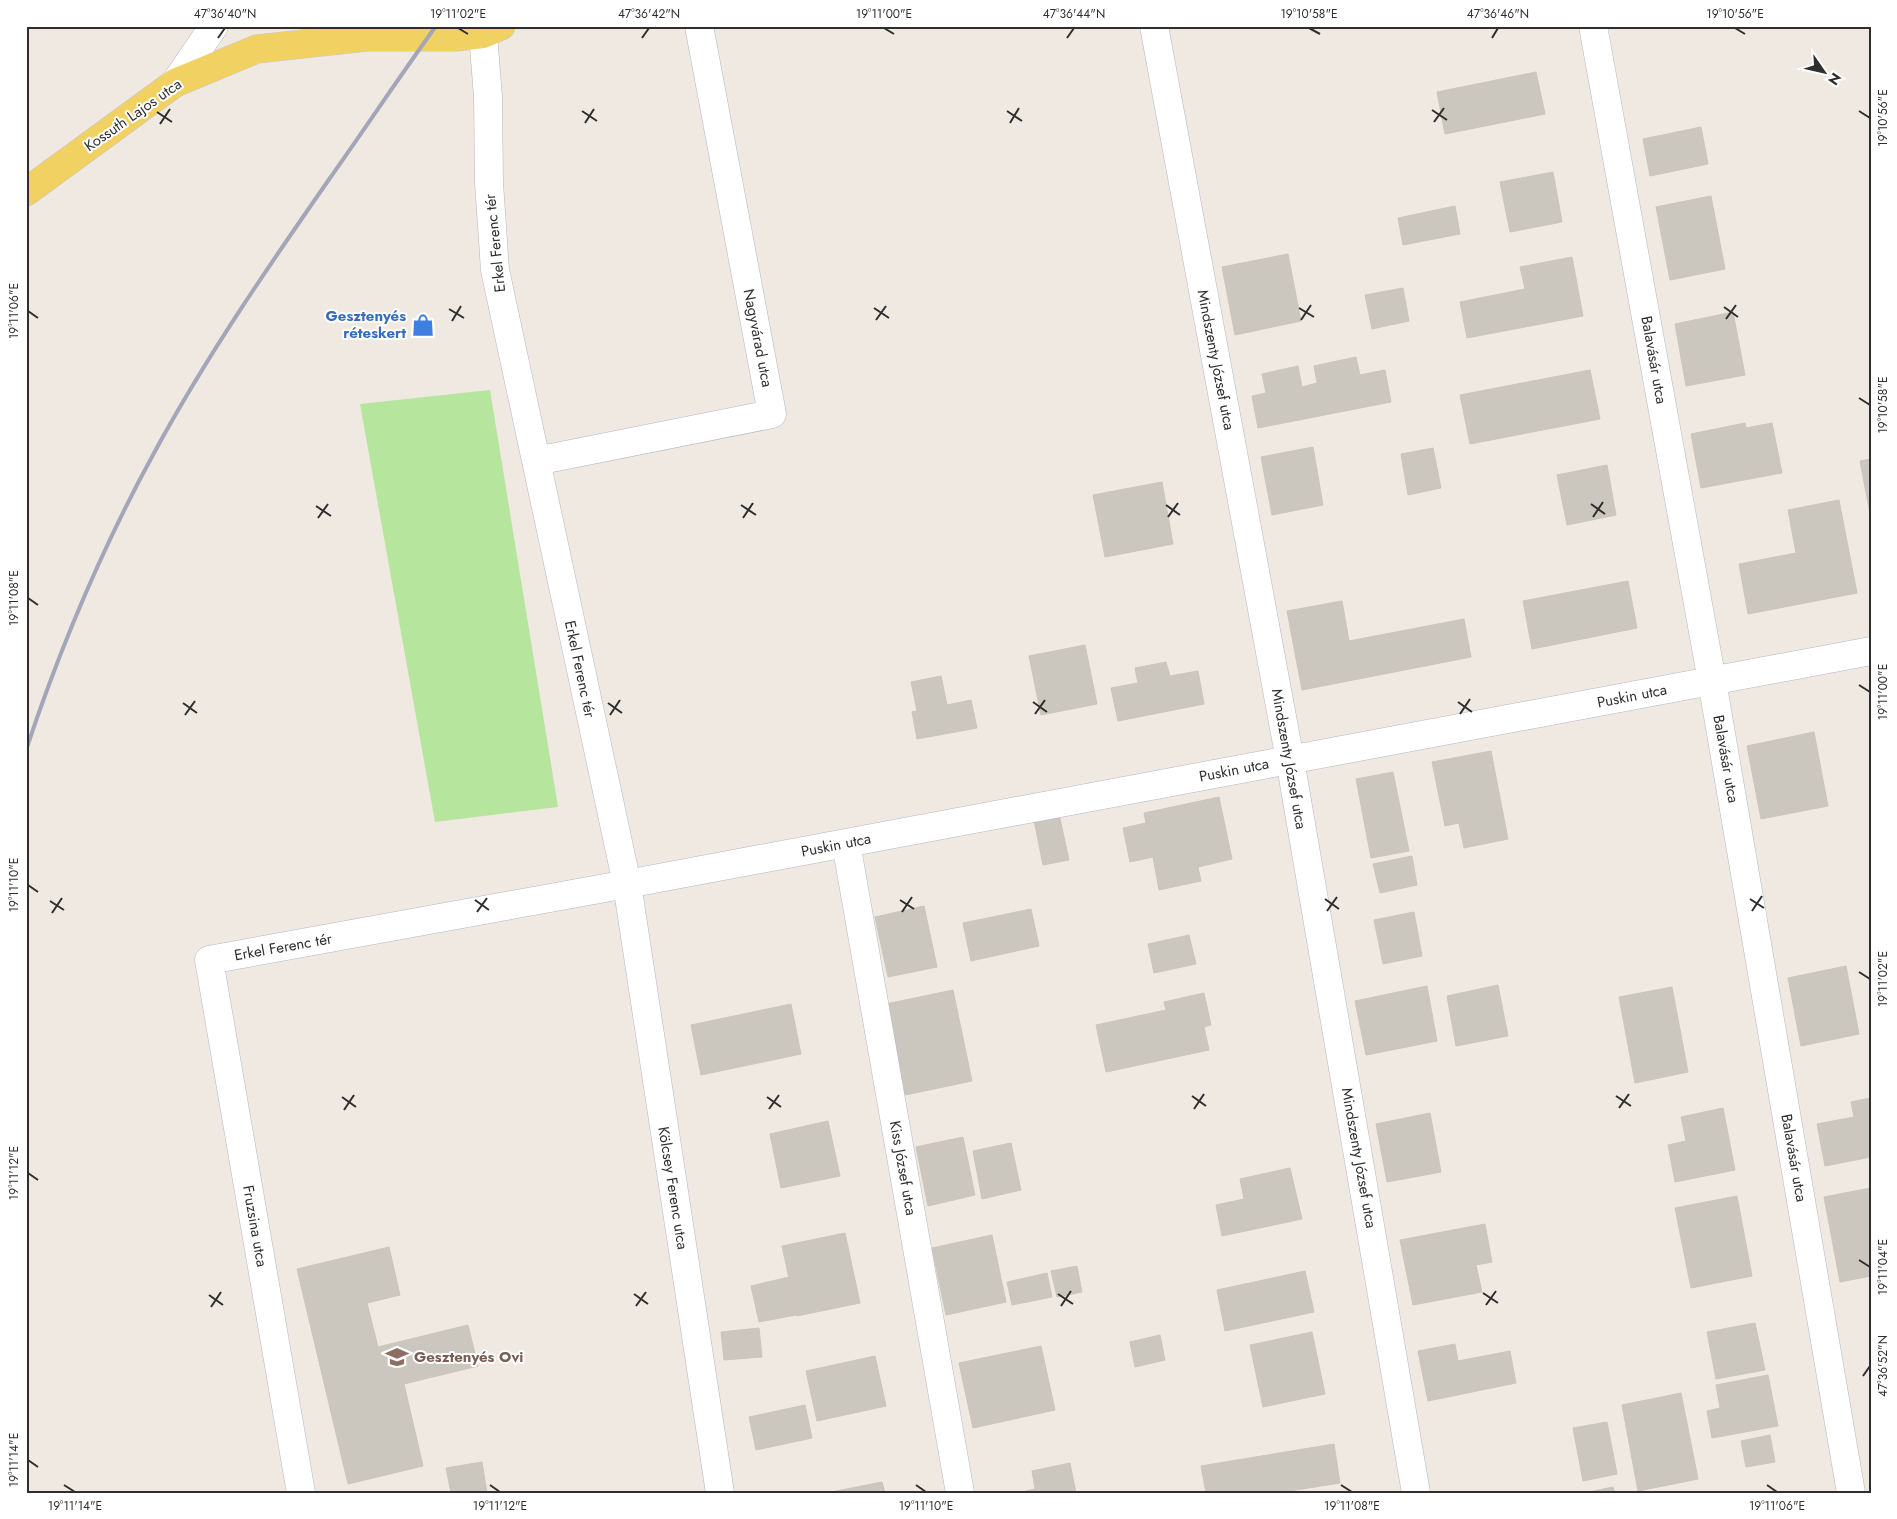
<svg xmlns="http://www.w3.org/2000/svg" width="1897" height="1519" viewBox="0 0 1897 1519" font-family="Jost,sans-serif">
<rect width="100%" height="100%" fill="#efe9e1"/>
<!-- green -->
<path fill="#b6e59e" d="M 490,390 L 558,807 L 435,822 L 360,404 Z"/>
<!-- building -->
<path fill="#cbc7bf" stroke="#cbc5ba" d="M 1536,72 L 1545,114 L 1445,134 L 1437,92 Z
M 1701,127 L 1708,164 L 1650,176 L 1643,139 Z
M 1553,172 L 1562,222 L 1510,232 L 1500,182 Z
M 1711,196 L 1725,269 L 1670,280 L 1656,207 Z
M 1455,206 L 1460,234 L 1403,245 L 1398,218 Z
M 1288,254 L 1301,321 L 1235,335 L 1222,267 Z
M 1572,257 L 1583,316 L 1467,338 L 1460,302 L 1525,289 L 1520,267 Z
M 1403,288 L 1409,321 L 1372,329 L 1365,295 Z
M 1733,312 L 1745,375 L 1686,386 L 1675,324 Z
M 1356,357 L 1360,375 L 1385,370 L 1391,402 L 1258,428 L 1252,396 L 1266,393 L 1262,374 L 1298,366 L 1302,387 L 1317,383 L 1314,366 Z
M 1590,370 L 1600,419 L 1470,444 L 1460,395 Z
M 1745,423 L 1746,428 L 1772,423 L 1782,473 L 1701,488 L 1691,434 Z
M 1313,447 L 1323,505 L 1272,515 L 1261,457 Z
M 1433,448 L 1441,488 L 1408,495 L 1401,454 Z
M 1871,459 L 1871,519 L 1860,461 Z
M 1607,465 L 1616,515 L 1567,525 L 1557,475 Z
M 1162,482 L 1173,544 L 1105,557 L 1093,495 Z
M 1839,500 L 1857,593 L 1748,614 L 1739,564 L 1796,553 L 1788,510 Z
M 1628,581 L 1637,628 L 1532,649 L 1523,601 Z
M 1342,601 L 1349,641 L 1464,619 L 1471,657 L 1302,690 L 1287,611 Z
M 1085,645 L 1097,704 L 1041,715 L 1029,656 Z
M 1166,662 L 1170,676 L 1198,671 L 1204,704 L 1118,721 L 1111,688 L 1138,683 L 1135,668 Z
M 941,676 L 947,705 L 971,700 L 977,728 L 917,739 L 912,712 L 917,711 L 911,682 Z
M 1814,732 L 1828,806 L 1761,819 L 1747,746 Z
M 1491,751 L 1508,839 L 1464,848 L 1459,823 L 1445,826 L 1432,762 Z
M 1393,772 L 1409,851 L 1371,858 L 1356,779 Z
M 1219,797 L 1232,859 L 1198,867 L 1201,881 L 1159,890 L 1153,857 L 1130,862 L 1123,828 L 1146,823 L 1144,813 Z
M 1059,814 L 1069,860 L 1043,865 L 1034,820 Z
M 1412,856 L 1417,885 L 1380,893 L 1373,864 Z
M 924,906 L 937,967 L 888,977 L 875,917 Z
M 1031,909 L 1039,946 L 971,961 L 963,923 Z
M 1414,912 L 1422,956 L 1383,964 L 1374,920 Z
M 1189,935 L 1196,964 L 1154,973 L 1148,944 Z
M 1846,966 L 1859,1034 L 1801,1046 L 1788,978 Z
M 1498,985 L 1508,1036 L 1456,1046 L 1447,996 Z
M 1427,986 L 1437,1041 L 1366,1055 L 1355,1001 Z
M 1672,987 L 1688,1072 L 1635,1083 L 1619,997 Z
M 953,990 L 972,1081 L 905,1095 L 886,1004 Z
M 1204,993 L 1211,1025 L 1204,1027 L 1209,1050 L 1106,1072 L 1096,1025 L 1166,1010 L 1164,1002 Z
M 791,1004 L 801,1054 L 701,1075 L 691,1025 Z
M 1871,1098 L 1871,1157 L 1825,1166 L 1817,1124 L 1854,1117 L 1851,1102 Z
M 1723,1108 L 1735,1170 L 1675,1182 L 1668,1145 L 1686,1141 L 1681,1117 Z
M 1430,1113 L 1441,1172 L 1387,1182 L 1376,1124 Z
M 828,1121 L 840,1176 L 781,1188 L 770,1134 Z
M 963,1137 L 975,1195 L 928,1206 L 916,1147 Z
M 1011,1143 L 1021,1190 L 982,1199 L 973,1151 Z
M 1290,1168 L 1302,1219 L 1222,1236 L 1216,1205 L 1244,1199 L 1240,1179 Z
M 1871,1188 L 1871,1276 L 1840,1282 L 1824,1197 Z
M 1737,1196 L 1752,1276 L 1691,1288 L 1675,1208 Z
M 1485,1224 L 1492,1262 L 1476,1265 L 1482,1292 L 1413,1305 L 1400,1240 Z
M 845,1233 L 860,1303 L 797,1316 L 782,1246 Z
M 992,1235 L 1006,1302 L 946,1315 L 932,1248 Z
M 389,1247 L 400,1295 L 367,1303 L 378,1347 L 468,1325 L 478,1366 L 404,1384 L 423,1466 L 348,1484 L 297,1269 Z
M 1077,1266 L 1082,1292 L 1057,1297 L 1051,1271 Z
M 1305,1271 L 1314,1312 L 1225,1331 L 1217,1290 Z
M 1047,1273 L 1052,1297 L 1012,1305 L 1007,1282 Z
M 789,1277 L 796,1315 L 759,1322 L 751,1286 Z
M 1755,1323 L 1765,1370 L 1716,1379 L 1707,1332 Z
M 759,1328 L 762,1357 L 724,1360 L 721,1332 Z
M 1312,1332 L 1325,1394 L 1263,1407 L 1250,1345 Z
M 1160,1335 L 1165,1360 L 1135,1367 L 1130,1342 Z
M 1455,1344 L 1458,1361 L 1510,1351 L 1516,1383 L 1428,1401 L 1418,1351 Z
M 1041,1346 L 1055,1410 L 973,1428 L 959,1363 Z
M 875,1356 L 886,1406 L 817,1421 L 806,1371 Z
M 1768,1375 L 1778,1426 L 1712,1438 L 1707,1411 L 1720,1408 L 1716,1385 Z
M 1681,1393 L 1698,1479 L 1638,1491 L 1622,1405 Z
M 805,1405 L 812,1438 L 756,1450 L 749,1417 Z
M 1607,1422 L 1617,1474 L 1583,1481 L 1573,1428 Z
M 1770,1435 L 1775,1462 L 1746,1467 L 1741,1441 Z
M 1334,1444 L 1340,1483 L 1277,1493 L 1206,1493 L 1201,1466 Z
M 482,1462 L 487,1493 L 451,1493 L 446,1468 Z
M 1070,1463 L 1076,1493 L 1017,1493 L 1035,1489 L 1032,1471 Z
M 882,1482 L 885,1493 L 831,1492 Z
M 1613,1487 L 1615,1493 L 1584,1493 Z"/>
<g fill="none" stroke-linecap="round" stroke-linejoin="round">
<defs>
<path id="minor" d="M 1154,26 L 1290,760 L 1416,1493
M 1593,26 L 1712,681 L 1851,1493
M 483,34 L 488,97 L 489,183 L 495,270 L 627,884 L 720,1493
M 175,83 L 214,26
M 536,461 L 772,414 L 699,26
M 846,843 L 960,1493
M 301,1493 L 209,960 L 627,884 L 1871,651"/>
<path id="major" d="M 26,192 L 175,83 L 257,49 L 367,37 L 456,37 L 483,34 L 501,26"/>
</defs>
<!-- minor casing -->
<use href="#minor" stroke="#b4b7c1" stroke-width="29"/>
<!-- major casing -->
<use href="#major" stroke="#c9c9c9" stroke-width="29"/>
<!-- minor -->
<use href="#minor" stroke="#fff" stroke-width="28"/>
<!-- major -->
<use href="#major" stroke="#f2d163" stroke-width="28"/>
<!-- rail -->
<path stroke="#a3a6b8" stroke-width="4" d="M 26,750 C 60,648 102,548 154,453 C 206,357 268,267 330,178 C 366,127 400,76 436,26"/>
</g>
<!-- ticks -->
<path fill="none" stroke="#2e2e2e" stroke-width="2" d="M 458,28 L 468,34M 884,28 L 894,34M 1309,28 L 1320,34M 1735,28 L 1745,34M 218,38 L 225,28M 642,38 L 649,28M 1067,38 L 1074,28M 1492,38 L 1498,28M 1432,110 L 1447,120M 582,111 L 597,121M 1007,111 L 1022,121M 1859,111 L 1870,118M 157,112 L 172,122M 1434,122 L 1444,108M 585,123 L 594,109M 1010,123 L 1019,108M 160,124 L 170,109M 1724,307 L 1738,317M 874,308 L 889,318M 1299,308 L 1314,317M 449,309 L 464,318M 28,311 L 38,318M 1726,319 L 1736,305M 876,320 L 886,306M 1301,320 L 1311,305M 452,321 L 461,306M 1859,398 L 1870,405M 1591,504 L 1605,514M 741,505 L 756,515M 1166,505 L 1180,515M 316,506 L 331,516M 1168,517 L 1178,503M 1593,517 L 1603,502M 318,518 L 328,504M 743,518 L 753,503M 28,598 L 38,605M 1859,685 L 1870,692M 1033,702 L 1047,712M 1458,702 L 1472,712M 183,703 L 197,713M 608,703 L 622,713M 1035,714 L 1045,700M 1460,714 L 1470,699M 185,715 L 195,701M 610,715 L 620,700M 28,885 L 38,892M 1325,899 L 1339,909M 1750,899 L 1764,908M 475,900 L 489,910M 900,900 L 914,909M 50,901 L 64,910M 1327,911 L 1337,897M 1752,911 L 1762,896M 477,912 L 487,898M 902,912 L 912,897M 52,913 L 62,898M 1859,972 L 1870,979M 1192,1096 L 1206,1106M 1616,1096 L 1631,1106M 342,1097 L 356,1107M 767,1097 L 781,1107M 1619,1108 L 1629,1094M 769,1109 L 779,1095M 1194,1109 L 1204,1094M 344,1110 L 354,1095M 28,1173 L 38,1180M 1859,1260 L 1870,1267M 1483,1293 L 1498,1303M 634,1294 L 648,1304M 1058,1294 L 1073,1304M 209,1295 L 223,1305M 1486,1305 L 1496,1291M 636,1306 L 646,1292M 1061,1306 L 1071,1291M 211,1307 L 221,1292M 1863,1376 L 1870,1366M 28,1460 L 38,1467M 64,1485 L 75,1492M 490,1485 L 500,1492M 916,1485 L 926,1492M 1341,1485 L 1352,1492M 1767,1485 L 1777,1492"/>
<!-- icons -->
<defs>
<symbol id="shop-bare" viewBox="-9 -9 18 18"><path d="M-5-2.5h2.3a2.7 3.5 0 0 1 5.4 0H5L5.5 6h-11ZM-1.5-2.5h3a1.5 2.3 0 0 0-3 0Z" fill="#3f7fe0" stroke="#fff" stroke-width="2.5" paint-order="stroke"/></symbol>
<symbol id="school-bare" viewBox="-9 -9 18 18"><path d="M0-5L7-2L0 1L-7-2ZM-4 1L0 2.5L4 1V4Q0 6-4 4Z" fill="#8d6e63" stroke="#fff" stroke-width="2.5" paint-order="stroke"/></symbol>
</defs>
<g fill-rule="evenodd">
<use href="#shop-bare" x="407" y="309" width="32" height="32"/>
<use href="#school-bare" x="381" y="1341" width="32" height="32"/>
</g>
<g text-anchor="middle" stroke-width="4" stroke-linejoin="round" paint-order="stroke">
<!-- street labels -->
<g font-size="15" fill="#2e2e2e" stroke="#fff">
<text transform="translate(133 115) rotate(-35)" y="5">Kossuth Lajos utca</text>
<text transform="translate(495 243) rotate(-96)" y="5">Erkel Ferenc tér</text>
<text transform="translate(758 338) rotate(79)" y="5">Nagyvárad utca</text>
<text transform="translate(1216 360) rotate(79)" y="5">Mindszenty József utca</text>
<text transform="translate(1654 360) rotate(80)" y="5">Balavásár utca</text>
<text transform="translate(580 669) rotate(78)" y="5">Erkel Ferenc tér</text>
<text transform="translate(1632 696) rotate(-11)" y="5">Puskin utca</text>
<text transform="translate(1289 759) rotate(80)" y="5">Mindszenty József utca</text>
<text transform="translate(1726 759) rotate(80)" y="5">Balavásár utca</text>
<text transform="translate(1234 770) rotate(-11)" y="5">Puskin utca</text>
<text transform="translate(836 845) rotate(-11)" y="5">Puskin utca</text>
<text transform="translate(283 947) rotate(-10)" y="5">Erkel Ferenc tér</text>
<text transform="translate(1359 1158) rotate(80)" y="5">Mindszenty József utca</text>
<text transform="translate(1794 1158) rotate(80)" y="5">Balavásár utca</text>
<text transform="translate(903 1168) rotate(80)" y="5">Kiss József utca</text>
<text transform="translate(673 1188) rotate(81)" y="5">Kölcsey Ferenc utca</text>
<text transform="translate(255 1226) rotate(80)" y="5">Fruzsina utca</text>
</g>
<!-- shop labels -->
<g font-size="15" font-weight="bold" fill="#366cbe" stroke="#fff" text-anchor="end">
<text x="406" y="321">Gesztenyés<tspan x="406" dy="17">réteskert</tspan></text>
</g>
<!-- education labels -->
<g font-size="15" font-weight="bold" fill="#785e54" stroke="#fff" text-anchor="start">
<text x="414" y="1362">Gesztenyés Ovi</text>
</g>
</g>
<!-- border -->
<rect width="1897" height="1519" fill="none" stroke="#ffffff" stroke-width="55"/>
<!-- north arrow -->
<g transform="translate(1824 72) rotate(124)" stroke="#ffffff" stroke-width="4" paint-order="stroke">
<path d="M0-4L9 19L0 12L-9 19Z" fill="#2e2e2e"/>
<text y="-8" font-size="14" font-weight="bold" text-anchor="middle" fill="#2e2e2e">N</text>
</g>
<rect x="28" y="28" width="1842" height="1464" fill="none" stroke="#2e2e2e" stroke-width="2"/>
<g font-size="12" text-anchor="middle" fill="#2e2e2e">
<text x="225" y="18">47°36'40"N</text>
<text x="458" y="18">19°11'02"E</text>
<text x="649" y="18">47°36'42"N</text>
<text x="884" y="18">19°11'00"E</text>
<text x="1074" y="18">47°36'44"N</text>
<text x="1309" y="18">19°10'58"E</text>
<text x="1498" y="18">47°36'46"N</text>
<text x="1735" y="18">19°10'56"E</text>
<text transform="translate(1883 118) rotate(-90)" y="4">19°10'56"E</text>
<text transform="translate(14 311) rotate(-90)" y="4">19°11'06"E</text>
<text transform="translate(1883 405) rotate(-90)" y="4">19°10'58"E</text>
<text transform="translate(14 598) rotate(-90)" y="4">19°11'08"E</text>
<text transform="translate(1883 692) rotate(-90)" y="4">19°11'00"E</text>
<text transform="translate(14 885) rotate(-90)" y="4">19°11'10"E</text>
<text transform="translate(1883 979) rotate(-90)" y="4">19°11'02"E</text>
<text transform="translate(14 1173) rotate(-90)" y="4">19°11'12"E</text>
<text transform="translate(1883 1267) rotate(-90)" y="4">19°11'04"E</text>
<text transform="translate(1883 1366) rotate(-90)" y="4">47°36'52"N</text>
<text transform="translate(14 1460) rotate(-90)" y="4">19°11'14"E</text>
<text x="75" y="1510">19°11'14"E</text>
<text x="500" y="1510">19°11'12"E</text>
<text x="926" y="1510">19°11'10"E</text>
<text x="1352" y="1510">19°11'08"E</text>
<text x="1777" y="1510">19°11'06"E</text>
</g>
</svg>
